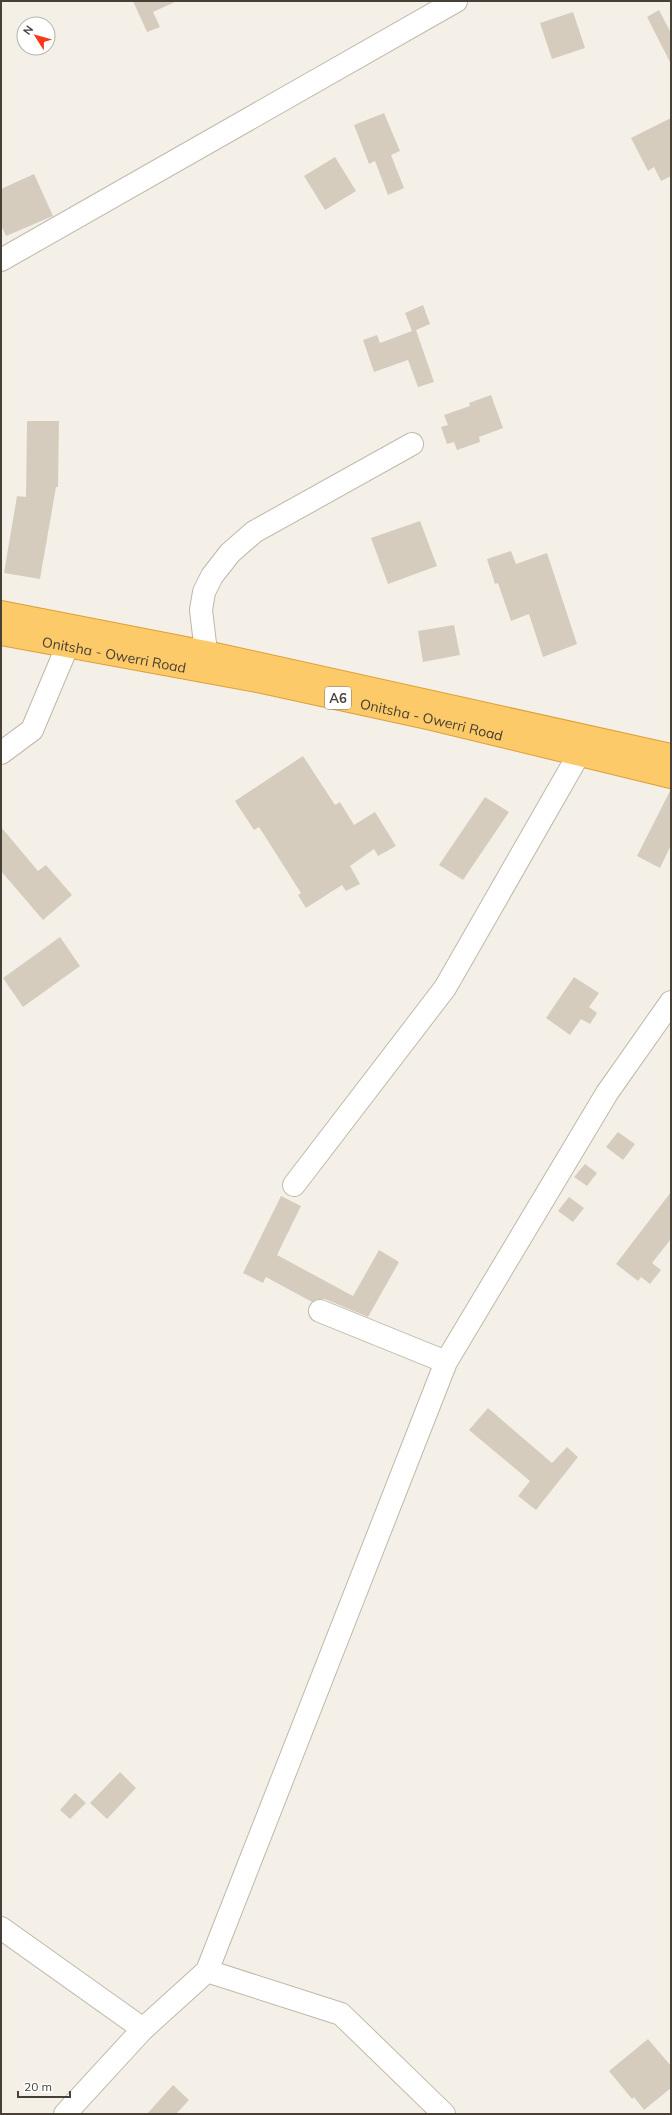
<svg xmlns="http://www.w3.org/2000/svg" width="672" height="2115" viewBox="0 0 672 2115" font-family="Mulish,sans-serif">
<rect width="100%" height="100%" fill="#f4f0e8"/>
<!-- building -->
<path fill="#d5ccbd" d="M 133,1 L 177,1 L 153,12 L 160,27 L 147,32 Z
M 659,10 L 671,33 L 671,64 L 647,17 Z
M 573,12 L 585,48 L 552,59 L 540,23 Z
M 384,113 L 400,151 L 391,155 L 404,188 L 388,195 L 375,161 L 369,164 L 354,125 Z
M 671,118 L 671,176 L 661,181 L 654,167 L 648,171 L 631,138 Z
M 335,157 L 356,191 L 325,210 L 304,176 Z
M 34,174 L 53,216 L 6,236 L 1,225 L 1,189 Z
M 423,305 L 430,324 L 416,330 L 434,382 L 418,387 L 408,360 L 374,372 L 363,340 L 377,335 L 380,343 L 412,331 L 405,313 Z
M 491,395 L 503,428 L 479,437 L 480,442 L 457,450 L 454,442 L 447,444 L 441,427 L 448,425 L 444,415 L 470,406 L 469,403 Z
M 27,421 L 59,421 L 58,487 L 56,487 L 40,579 L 4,573 L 17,496 L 26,497 Z
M 420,521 L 437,566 L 388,584 L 371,538 Z
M 511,551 L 516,564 L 547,553 L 577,644 L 543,657 L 529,614 L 511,621 L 498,583 L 495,584 L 487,559 Z
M 454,625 L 460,655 L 423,662 L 418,631 Z
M 303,756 L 335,805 L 340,802 L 354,825 L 375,812 L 396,846 L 378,856 L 374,849 L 350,866 L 360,884 L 346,891 L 342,885 L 306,908 L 298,895 L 301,893 L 259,827 L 254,830 L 235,801 Z
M 671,789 L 671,845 L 660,868 L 637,856 Z
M 485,797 L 509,812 L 463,880 L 439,865 Z
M 1,827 L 38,871 L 46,865 L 72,895 L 43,920 L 1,871 Z
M 60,937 L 80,966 L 23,1007 L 3,978 Z
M 574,977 L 599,993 L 589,1007 L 597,1013 L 590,1024 L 581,1019 L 570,1035 L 546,1018 Z
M 618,1132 L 635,1144 L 623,1160 L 606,1147 Z
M 585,1164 L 597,1173 L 587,1186 L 574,1177 Z
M 671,1192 L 671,1239 L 652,1263 L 661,1270 L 650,1284 L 641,1277 L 638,1281 L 616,1264 Z
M 281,1196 L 301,1206 L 277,1255 L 353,1296 L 379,1250 L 399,1262 L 368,1317 L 325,1299 L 318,1299 L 312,1302 L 266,1277 L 263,1283 L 243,1273 Z
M 569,1197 L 584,1208 L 573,1222 L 558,1211 Z
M 488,1408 L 552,1463 L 567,1447 L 578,1457 L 536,1510 L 518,1496 L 530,1481 L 469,1430 Z
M 120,1772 L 136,1788 L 107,1819 L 90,1803 Z
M 75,1793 L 86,1803 L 70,1819 L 60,1810 Z
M 648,2039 L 671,2066 L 671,2088 L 644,2110 L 634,2097 L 632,2099 L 609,2071 Z
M 173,2085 L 189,2100 L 176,2114 L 147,2114 Z"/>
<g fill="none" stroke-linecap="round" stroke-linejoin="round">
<defs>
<path id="minor" d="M 1,260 L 456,1
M 206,652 L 201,610 L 204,592 L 212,576 L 230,553 L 254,532 L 412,444
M 1,753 L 32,730 L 67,647
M 294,1185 L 445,988 L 579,754
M 320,1311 L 446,1362
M 1,1928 L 143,2029 L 207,1971 L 446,1362 L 607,1093 L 671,1002
M 207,1971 L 341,2014 L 444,2114
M 65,2114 L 143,2029"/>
<g id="highway">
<path d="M 1,612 L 206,652 L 671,755"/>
<path id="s1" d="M 1,634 L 262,682 L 432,719 L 671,777"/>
</g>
</defs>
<!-- minor casing -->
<use href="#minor" stroke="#bfb8aa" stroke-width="24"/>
<!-- highway casing -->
<use href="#highway" stroke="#dd9f38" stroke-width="24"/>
<!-- minor -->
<use href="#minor" stroke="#fff" stroke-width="22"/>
<!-- highway -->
<use href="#highway" stroke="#fdca69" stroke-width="22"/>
</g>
<g text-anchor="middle" stroke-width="3.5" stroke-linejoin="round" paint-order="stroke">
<!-- shield labels -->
<rect fill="#fff" stroke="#7e7972" stroke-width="1" x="325" y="687" width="26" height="22" rx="3"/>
<g font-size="13" font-weight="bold" fill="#474036">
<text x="338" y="703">A6</text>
</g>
<!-- street labels -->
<g font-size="14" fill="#474036" stroke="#fff">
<text dy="5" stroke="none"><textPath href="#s1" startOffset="115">Onitsha - Owerri Road</textPath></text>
<text dy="5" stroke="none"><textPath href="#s1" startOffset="439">Onitsha - Owerri Road</textPath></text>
</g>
</g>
<!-- border -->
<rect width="672" height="2115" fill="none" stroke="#474036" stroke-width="4"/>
<!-- north arrow -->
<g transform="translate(36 36) rotate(307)"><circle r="19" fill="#ffffff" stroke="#b5b3af"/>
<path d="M0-3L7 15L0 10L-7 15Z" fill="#f93919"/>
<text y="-6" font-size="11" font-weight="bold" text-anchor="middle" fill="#474036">N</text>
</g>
<!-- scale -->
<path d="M18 2091v6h52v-6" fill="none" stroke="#474036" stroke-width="2"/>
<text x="24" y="2091" font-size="12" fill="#474036" stroke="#ffffff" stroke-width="3" paint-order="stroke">20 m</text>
</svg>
